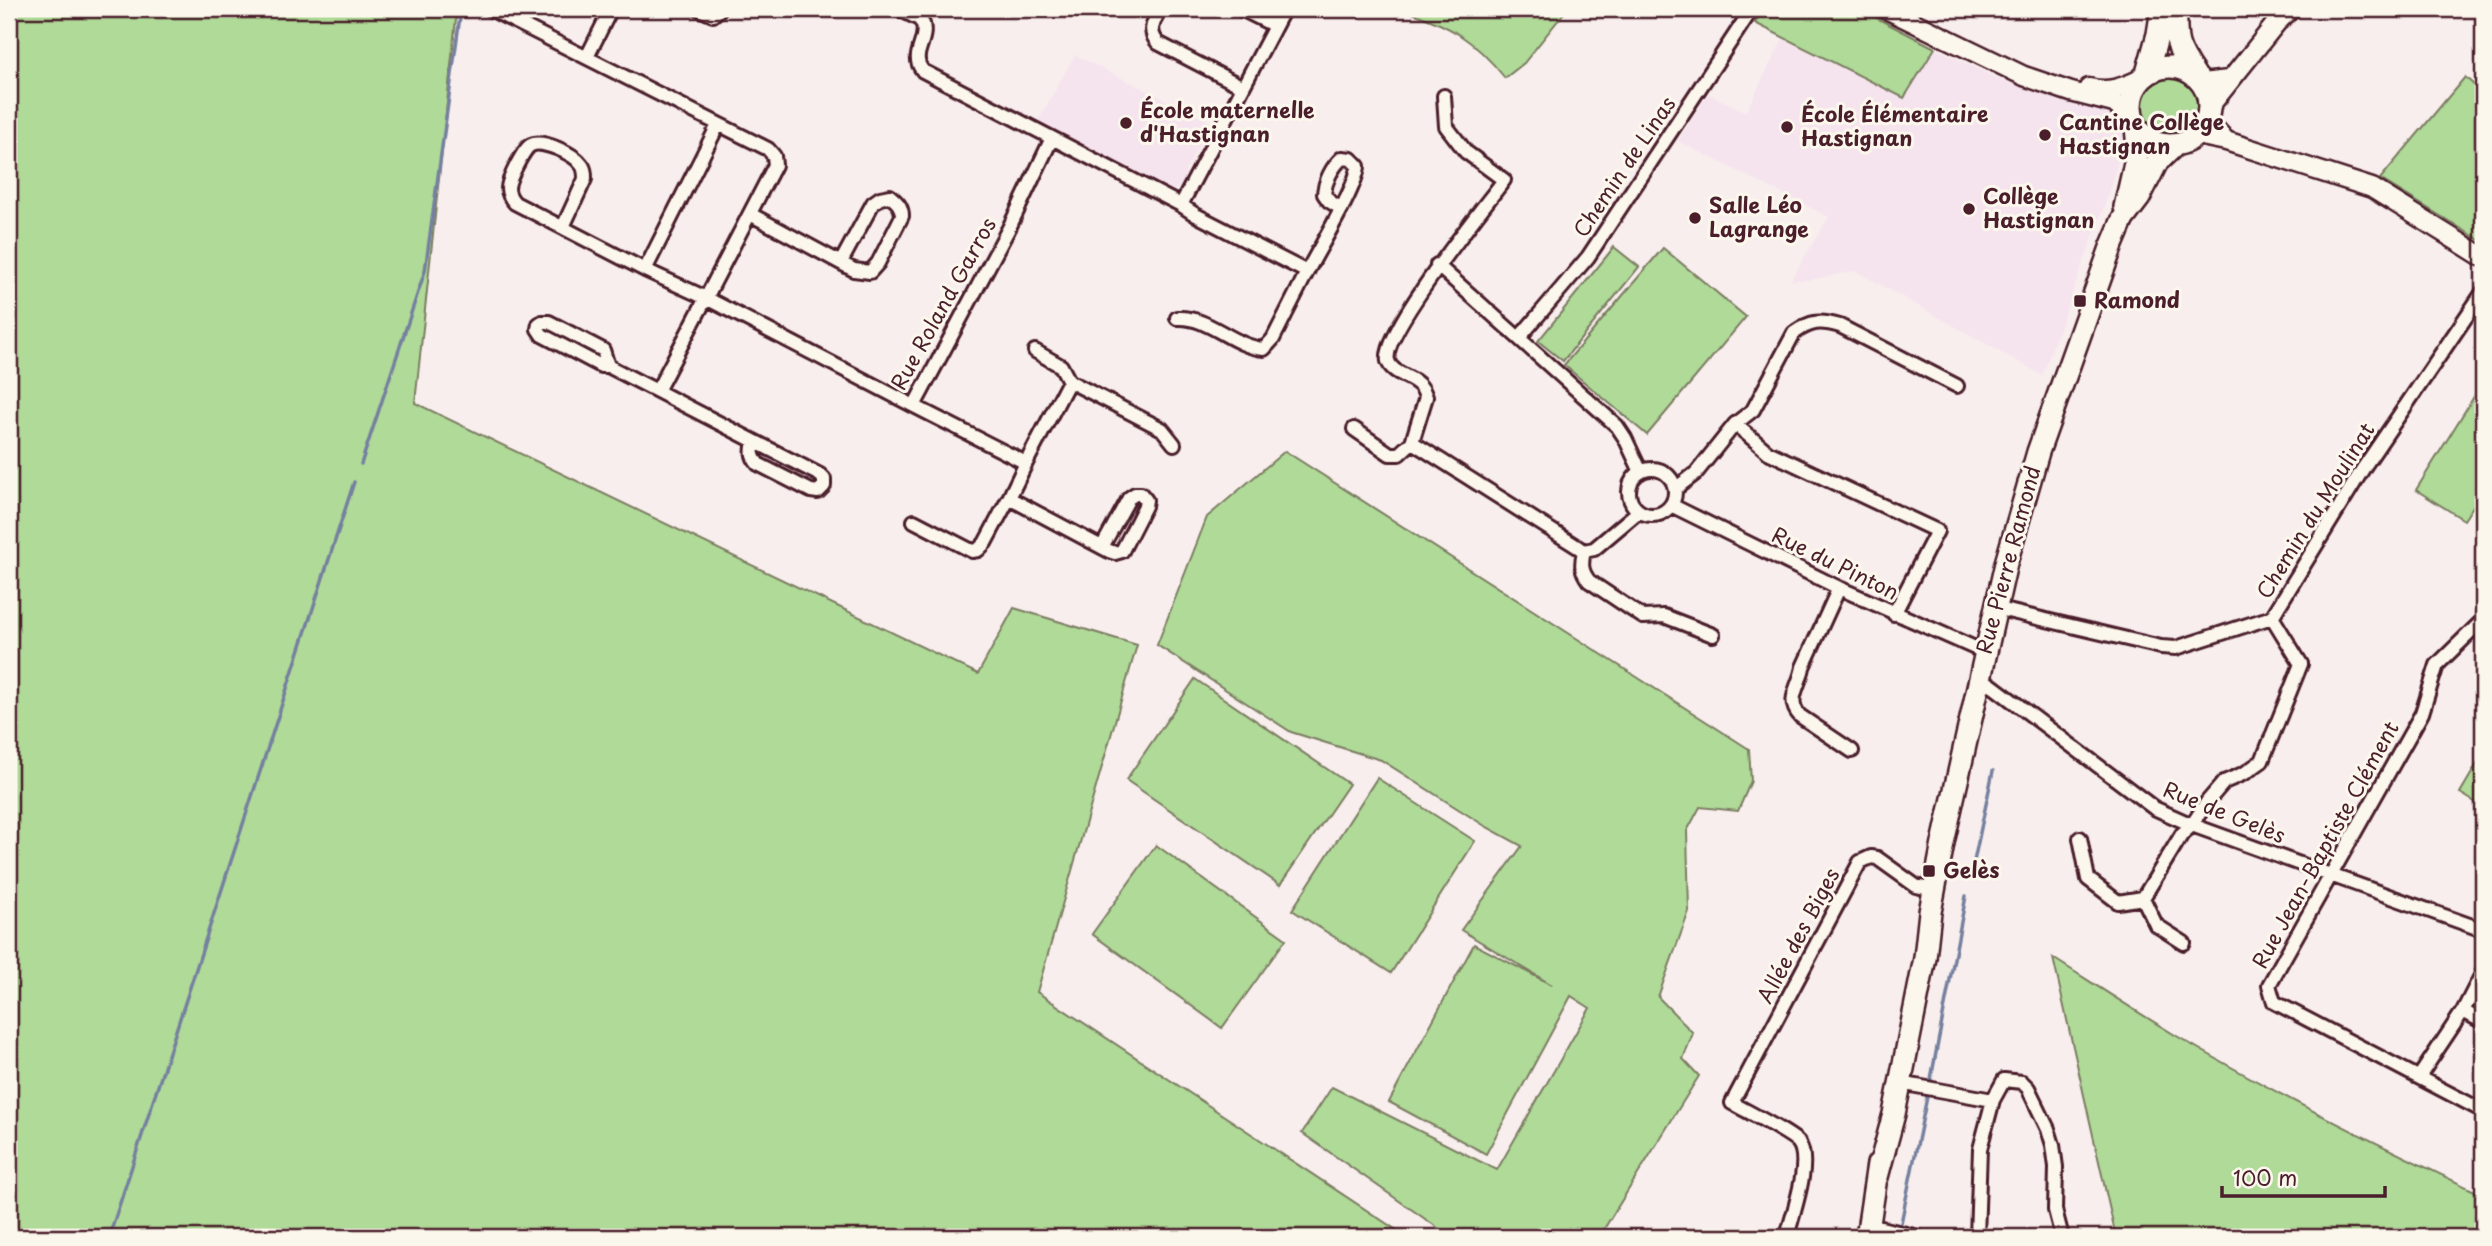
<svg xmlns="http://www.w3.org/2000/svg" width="2492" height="1246" viewBox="0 0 2492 1246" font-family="'Playpen Sans',sans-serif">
<rect width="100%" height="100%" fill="#f8eeed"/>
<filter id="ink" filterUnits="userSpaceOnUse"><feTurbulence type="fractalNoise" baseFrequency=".0143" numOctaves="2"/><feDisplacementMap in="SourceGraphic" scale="14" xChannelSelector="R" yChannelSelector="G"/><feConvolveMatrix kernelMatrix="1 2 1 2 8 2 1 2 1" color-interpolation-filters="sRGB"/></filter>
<g filter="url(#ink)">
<!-- built -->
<path fill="#f5e3ee" d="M 1783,39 L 1903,98 L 1935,48 L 2002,81 L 2015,81 L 2112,115 L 2125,137 L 2110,190 L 2042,375 L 1856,271 L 1808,280 L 1791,280 L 1829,217 L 1678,141 L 1708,94 L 1746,112 Z
M 1075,55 L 1214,124 L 1209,135 L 1205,133 L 1185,171 L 1189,173 L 1180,188 L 1168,190 L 1038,121 Z"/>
<!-- green -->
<path fill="#afda98" stroke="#7c7c62" stroke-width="2" d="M 9,9 L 457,9 L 415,403 L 978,674 L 1014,608 L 1137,645 L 1037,992 L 1407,1237 L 9,1237 Z
M 1401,9 L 1567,9 L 1524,63 L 1505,78 C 1473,38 1449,25 1401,9 Z
M 1764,9 L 1859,9 L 1935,48 L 1904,98 L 1755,23 Z
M 2465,77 L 2483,93 L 2483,242 L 2380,179 Z
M2142 107a28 28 0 1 1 56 0a28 28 0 1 1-56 0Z
M 1614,247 L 1639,267 L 1563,361 L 1538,341 Z
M 1663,248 L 1746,317 L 1647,435 L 1564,365 Z
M 2483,382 L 2483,491 L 2464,520 L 2416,490 Z
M 1285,451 L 1749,749 L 1751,781 L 1738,811 L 1700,807 L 1687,831 L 1689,911 L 1658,997 L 1693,1033 L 1683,1059 L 1699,1076 L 1599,1237 L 1451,1237 L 1302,1133 L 1332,1087 L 1497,1170 L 1590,1008 L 1571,996 L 1486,1154 L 1389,1102 L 1474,944 L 1552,985 L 1461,930 L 1522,846 L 1485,826 L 1381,760 L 1291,732 L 1157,645 L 1207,517 Z
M 1195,679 L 1349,784 L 1280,885 L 1126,780 Z
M 2483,754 L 2483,807 L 2460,793 Z
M 1377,778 L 1475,841 L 1391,973 L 1292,910 Z
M 1156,845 L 1286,939 L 1222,1028 L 1092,934 Z
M 2053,958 C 2094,984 2134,1010 2175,1035 C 2275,1094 2379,1145 2483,1195 L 2483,1237 L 2116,1237 Z"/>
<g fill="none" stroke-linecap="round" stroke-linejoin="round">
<!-- stream -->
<path stroke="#75809f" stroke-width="3.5" d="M 361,464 L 425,271 L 461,9
M 1973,866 L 1993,771
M 1930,1084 L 1966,896
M 1901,1223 L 1927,1097
M 109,1237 L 354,482"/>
<defs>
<path id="street" d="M 490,9 L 768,149 L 774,156 L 775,165 L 706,298 L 914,406 L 1009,228 L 1052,138 L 1181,205 L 1284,9
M 699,9 L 713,15 L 720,9
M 899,9 L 919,19 L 923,24 C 928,42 909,55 923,71 L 1052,138
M 1160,9 C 1154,21 1147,31 1158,43 L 1243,87
M 1241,9 L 1275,26
M 587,57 L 611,9
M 1444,96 L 1446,126 L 1466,152 L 1504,180 C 1484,207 1381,333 1388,361 C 1392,375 1414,376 1421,387 C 1424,390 1424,393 1426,397 L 1412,442 L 1584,551
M 750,214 L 854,270 L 870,272 L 878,263 L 902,216 C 902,206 897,202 890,196 L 880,198 L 873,203 L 841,262
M 563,227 L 585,179 C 585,174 585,168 581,164 C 574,154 542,139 531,145 C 524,148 508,180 508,188 C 508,194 511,199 515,203 L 645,270 L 706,298 L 657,391 L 754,441
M 1437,265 L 1617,426 L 1625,438 L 1641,472
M 645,270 L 718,125
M 1307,272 C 1318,250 1357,187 1358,166 L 1351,159 L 1342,158 C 1332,167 1325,181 1324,194 L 1329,201 L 1340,208
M 1177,318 C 1209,316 1231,346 1264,349 L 1273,339 L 1307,272 L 1196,215 L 1181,205
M 1519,338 L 1588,257 L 1752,9
M 608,366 L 601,366 L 542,335 L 538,329 L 539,324 L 542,322 L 549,322 L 603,350 L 608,366 L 657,391
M 1069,381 L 1162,429 L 1174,444
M 914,406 L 1026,463 L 1009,498 L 1109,551 L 1115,553 L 1122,551 L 1145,506 L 1146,500 L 1141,494 L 1135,494 L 1129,498 L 1102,547
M 1735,424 L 1753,410 L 1794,333 C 1811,321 1820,320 1840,326 L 1957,386
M 1354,429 L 1390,454 L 1399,454 L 1412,442
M 754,441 L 820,475 L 824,479 L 824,486 L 818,492 L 811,491 L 758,464 C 751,456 752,451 754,441 Z
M 1026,463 L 1069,381 L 1061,366 L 1035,351
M1629 492a23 23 0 1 1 46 0a23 23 0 1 1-46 0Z
M 1675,489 L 1696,473 L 1735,424 L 1768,452 L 1937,531 L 1894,614
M 1671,505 L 1839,588 L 1984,652
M 1639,511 L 1594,549 L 1584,551 C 1581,564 1581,571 1589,581 L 1643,617 L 1664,616 L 1713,635
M 914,521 L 972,551 L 978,550 L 985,543 L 1009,498
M 1839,588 L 1803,667 C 1800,686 1785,700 1800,716 L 1852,751
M 1995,608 L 2161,647 L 2176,648 L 2272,617 L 2364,467 L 2483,292
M 2483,620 L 2437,665 L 2422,713 L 2269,985 L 2274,1002 L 2483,1111
M 1978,680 L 1990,684 L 2154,808 L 2192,825 L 2483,930
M 2080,838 L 2088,879 L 2118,902 L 2143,898 L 2182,834 L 2192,825 L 2207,802 L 2224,782 L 2245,773 L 2262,761 L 2301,664 L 2272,617
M 2143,898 L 2156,925 L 2184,943
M 2463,1011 L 2483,1022
M 2419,1077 L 2463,1011 L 2483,972
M 1900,1083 L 1993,1100
M 1869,1225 L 1918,1237
M 1787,1237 C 1792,1215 1813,1160 1798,1142 C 1790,1133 1746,1111 1732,1103 L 1860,862 L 1871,857 L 1877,858 L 1916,886 L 1934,890
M 1977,1237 L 1980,1149 L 1993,1100 L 2004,1080 L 2022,1082 L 2028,1088 L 2048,1129 L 2053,1145 L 2056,1167 L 2055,1210 L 2062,1237"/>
<path id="secondary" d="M 1886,9 L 2024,76 L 2071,92 L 2114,103 L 2131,116
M 2202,83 L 2229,80
M 2089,88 C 2108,93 2122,88 2139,80
M 2209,107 L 2277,22 L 2291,9
M 2207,120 L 2226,141
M 2197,135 L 2226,141 L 2372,188 L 2483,257"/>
<path id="primary" d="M 2176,9 C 2175,41 2176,48 2195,75
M2131 106a39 39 0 1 1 78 0a39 39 0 1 1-78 0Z
M 2147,73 L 2158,34 L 2162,9
M 2125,207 L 2138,150 L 2136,126
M 1877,1177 L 1894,1114 L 1925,958 L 1930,912 L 1943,843 L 2006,563 L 2038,452 L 2112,245 L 2123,219 L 2139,198 L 2157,162 L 2175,145
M 1867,1237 L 1878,1164"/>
</defs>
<!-- street casing -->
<use href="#street" stroke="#4a1f2b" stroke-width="18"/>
<!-- secondary casing -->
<use href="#secondary" stroke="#4a1f2b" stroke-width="23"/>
<!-- primary casing -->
<use href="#primary" stroke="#4a1f2b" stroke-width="26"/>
<!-- street -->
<use href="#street" stroke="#fbf7ec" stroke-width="12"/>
<!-- secondary -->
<use href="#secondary" stroke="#fbf7ec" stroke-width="18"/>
<!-- primary -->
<use href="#primary" stroke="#fbf7ec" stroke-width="21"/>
</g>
</g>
<!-- markers -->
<g fill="#4a1f2b" stroke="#fbf7ec" stroke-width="2.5">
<circle cx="1126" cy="123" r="7"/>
<circle cx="1787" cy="127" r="7"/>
<circle cx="2045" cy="135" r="7"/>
<circle cx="1969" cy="209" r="7"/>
<circle cx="1695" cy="218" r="7"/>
<rect x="2073" y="294" width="14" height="14" rx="3.5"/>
<rect x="1922" y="864" width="14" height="14" rx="3.5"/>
</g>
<g text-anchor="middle" stroke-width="6" stroke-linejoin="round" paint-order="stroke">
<!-- poi labels -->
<g font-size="21" font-weight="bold" fill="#4a1f2b" stroke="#fbf7ec" text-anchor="start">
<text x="1140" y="118">École maternelle<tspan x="1140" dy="24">d'Hastignan</tspan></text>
<text x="1801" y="122">École Élémentaire<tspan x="1801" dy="24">Hastignan</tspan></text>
<text x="2059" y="130">Cantine Collège<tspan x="2059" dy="24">Hastignan</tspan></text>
<text x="1983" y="204">Collège<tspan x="1983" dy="24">Hastignan</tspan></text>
<text x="1709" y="213">Salle Léo<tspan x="1709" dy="24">Lagrange</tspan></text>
<text x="2094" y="308">Ramond</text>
<text x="1943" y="878">Gelès</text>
</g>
<!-- street labels -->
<g font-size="21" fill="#4a1f2b" stroke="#fbf7ec">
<text transform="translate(1625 167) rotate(-56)" y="7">Chemin de Linas</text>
<text transform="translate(944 304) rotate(-61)" y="7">Rue Roland Garros</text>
<text transform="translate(2316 511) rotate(-58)" y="7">Chemin du Moulinat</text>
<text transform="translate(2009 560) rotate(-75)" y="7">Rue Pierre Ramond</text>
<text transform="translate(1835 564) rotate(26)" y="7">Rue du Pinton</text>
<text transform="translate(2224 813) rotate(22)" y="7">Rue de Gelès</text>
<text transform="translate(2326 845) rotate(-61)" y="7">Rue Jean-Baptiste Clément</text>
<text transform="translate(1799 936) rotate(-62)" y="7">Allée des Biges</text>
</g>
</g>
<!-- margin -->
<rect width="2492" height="1246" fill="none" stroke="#fbf7ec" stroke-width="35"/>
<rect x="18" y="18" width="2457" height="1211" fill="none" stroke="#4a1f2b" stroke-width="2.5" filter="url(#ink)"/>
<!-- scale -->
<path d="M2222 1186v10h163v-10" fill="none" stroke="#4a1f2b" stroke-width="3.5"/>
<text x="2233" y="1186" font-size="21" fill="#4a1f2b" stroke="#fbf7ec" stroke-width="5" paint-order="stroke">100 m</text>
</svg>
